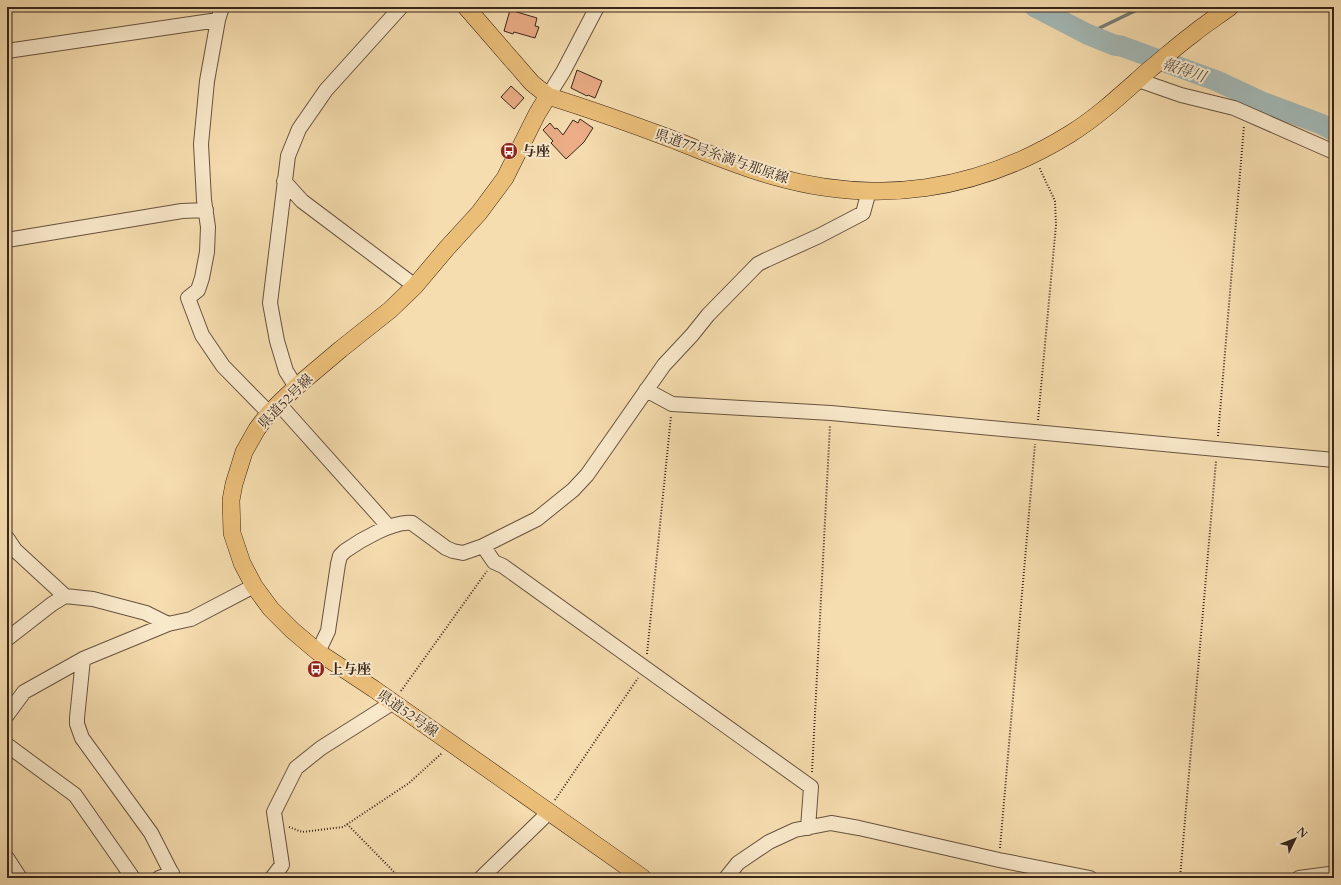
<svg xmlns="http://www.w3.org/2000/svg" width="1341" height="885" viewBox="0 0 1341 885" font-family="Cardo,'Noto Serif JP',serif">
<rect width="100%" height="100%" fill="#f6ddaf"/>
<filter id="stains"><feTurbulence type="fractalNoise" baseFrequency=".005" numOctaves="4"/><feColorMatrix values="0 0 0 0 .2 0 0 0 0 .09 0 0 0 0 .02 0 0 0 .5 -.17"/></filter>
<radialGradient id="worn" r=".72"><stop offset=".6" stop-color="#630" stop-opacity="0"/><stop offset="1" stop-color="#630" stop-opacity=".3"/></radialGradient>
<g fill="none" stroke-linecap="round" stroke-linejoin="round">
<!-- stream -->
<path stroke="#787e78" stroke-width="3.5" d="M 1087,34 L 1143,7"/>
<!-- river -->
<path stroke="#a3b9b7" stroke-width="21" d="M 1035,7 L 1087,34 L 1114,45 L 1121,46 L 1217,81 L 1262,102 L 1321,124 L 1334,131"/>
</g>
<!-- building -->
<path fill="#ecad87" stroke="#38251a" d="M 510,10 L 537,18 L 535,26 L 539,27 L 535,38 L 514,32 L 513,34 L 504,31 Z
M 577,70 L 602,81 L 595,98 L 588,95 L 587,96 L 571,88 Z
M 511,86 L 524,98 L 514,109 L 501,97 Z
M 580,119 L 593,128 L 584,142 L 566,159 L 551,143 L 553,141 L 543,130 L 550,123 L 555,129 L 557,128 L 563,135 L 573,120 L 578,123 Z"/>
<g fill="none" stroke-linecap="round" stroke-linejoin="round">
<defs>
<path id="minor" d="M 222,7 L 218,20 L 207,81 L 201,144 L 204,200 L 208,227 L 207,252 L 202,278 L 198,290 L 188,298 L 202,335 L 223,366 L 269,413
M 7,51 L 218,20
M 1138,80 L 1181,95 L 1234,108 L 1334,152
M 548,96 L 563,72 L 597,7
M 284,181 L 302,201 L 415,286
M 7,240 L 182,211 L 206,210
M 296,387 L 286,371 L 277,341 L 270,303 L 288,156 L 299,129 L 326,90 L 401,7
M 646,390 L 672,404 L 831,413 L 1334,460
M 279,404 L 389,527
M 7,538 L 15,550 L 65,596 L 93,599 L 146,613 L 168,624
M 483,546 L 494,562 L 503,566 L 811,787 L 808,828
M 7,639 L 52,604 L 65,596
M 318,652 L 328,631 L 338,564 L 340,556 L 345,551 C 359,541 394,520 412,523 L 446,548 L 453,551 L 463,553 L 483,546 L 537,519 L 573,490 L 587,475 L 664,365 L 692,335 L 708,315 L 753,269 L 758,264 L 766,260 L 819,236 L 863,213 L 869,191
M 7,715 L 24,692 L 83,659
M 7,745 L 75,795 L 133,878
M 7,858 L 20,878
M 159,878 L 172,873
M 174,878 L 151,833 L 82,738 L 77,724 L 77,718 L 83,659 L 168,624 L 191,619 L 254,586
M 272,878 L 282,865 L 274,812 L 296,768 L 321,748 L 392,703
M 481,878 L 543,818 L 547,812
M 726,878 L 738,863 L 769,842 L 795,830 L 831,823 L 859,828 L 999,860 L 1090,878
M 1299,878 L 1329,874 L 1334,874"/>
<path id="major" d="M 466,7 L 532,83 L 548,96 C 589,109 629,123 669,138 C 703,151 737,166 773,176 C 877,206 978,191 1070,134 C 1099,116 1124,92 1149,70 C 1164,58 1178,45 1193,34 C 1205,24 1218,16 1230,7
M 548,96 L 537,114 L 505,178 L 479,213 L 447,248 L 415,286 L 390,310 L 341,349 L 296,387 L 269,413 L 257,429 L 244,452 L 234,484 L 231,500 L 232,533 L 242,563 L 254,586 L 271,609 L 292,630 L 318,652 L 374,689 L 643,878"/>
</defs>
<!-- minor casing -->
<use href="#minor" stroke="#68533f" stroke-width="16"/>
<!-- major casing -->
<use href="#major" stroke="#38251a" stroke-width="18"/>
<!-- path -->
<path stroke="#38251a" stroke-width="2" stroke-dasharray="1 2" stroke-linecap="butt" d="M 1038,420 L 1056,225 L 1055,201 L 1039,167
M 1218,436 L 1244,126
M 647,654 L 671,416
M 401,691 L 487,571
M 812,772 L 830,425
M 555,800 L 638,678
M 347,824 L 400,878
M 289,827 L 302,832 L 343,827 L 409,783 L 442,753
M 1000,848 L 1035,444
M 998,878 L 998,872
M 1180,878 L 1216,461"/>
<!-- minor -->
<use href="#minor" stroke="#f9e9cb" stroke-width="14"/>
<!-- major -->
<use href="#major" stroke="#ebbe78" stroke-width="17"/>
</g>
<!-- icons -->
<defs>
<symbol id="bus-disc" viewBox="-11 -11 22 22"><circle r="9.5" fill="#8f2418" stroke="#f9e9cb"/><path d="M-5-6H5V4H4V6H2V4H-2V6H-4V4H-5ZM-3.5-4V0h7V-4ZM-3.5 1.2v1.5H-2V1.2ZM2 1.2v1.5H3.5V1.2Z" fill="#fff"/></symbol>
</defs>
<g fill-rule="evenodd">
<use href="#bus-disc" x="499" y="141" width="20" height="20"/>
<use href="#bus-disc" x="306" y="659" width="20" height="20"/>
</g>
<g text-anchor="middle" stroke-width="4" stroke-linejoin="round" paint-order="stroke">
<!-- poi labels -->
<g font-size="14" font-weight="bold" fill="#38251a" stroke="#f9e9cb" text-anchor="start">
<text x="522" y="156">与座</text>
<text x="329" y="674">上与座</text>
</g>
<!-- street labels -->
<g font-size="14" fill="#38251a" stroke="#f9e9cb">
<text transform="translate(722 156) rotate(19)" y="5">県道77号糸満与那原線</text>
<text transform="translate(285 401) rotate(-45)" y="5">県道52号線</text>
<text transform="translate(408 713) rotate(35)" y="5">県道52号線</text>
</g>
<!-- water labels -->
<g font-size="15" font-style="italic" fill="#585149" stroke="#f9e9cb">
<text transform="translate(1184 70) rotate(19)" y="5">報得川</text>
</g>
</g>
<!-- margin -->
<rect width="1341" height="885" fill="none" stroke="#f6ddaf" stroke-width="24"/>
<rect x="8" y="8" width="1325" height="869" fill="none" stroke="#38251a" stroke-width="2"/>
<rect x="12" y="12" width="1317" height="861" fill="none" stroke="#38251a"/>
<!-- north arrow -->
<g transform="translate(1295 839) rotate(47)" stroke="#f9e9cb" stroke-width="3" paint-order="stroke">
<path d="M0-3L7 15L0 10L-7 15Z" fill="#38251a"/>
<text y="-6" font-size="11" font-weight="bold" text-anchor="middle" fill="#38251a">N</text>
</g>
<rect width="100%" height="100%" filter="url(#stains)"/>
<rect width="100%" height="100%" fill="url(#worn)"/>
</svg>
